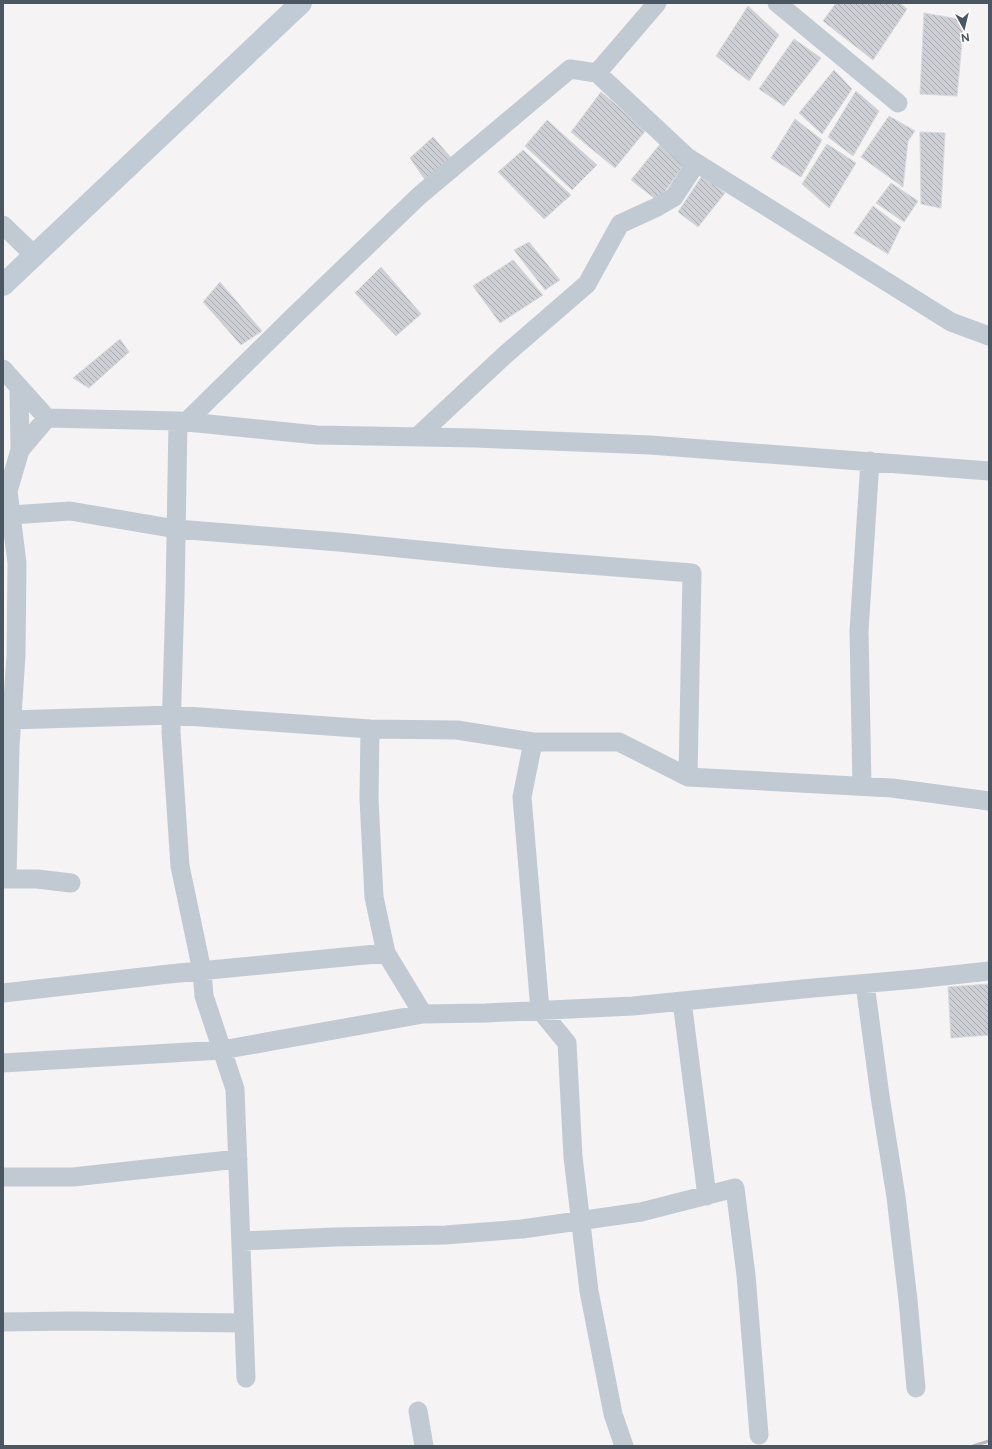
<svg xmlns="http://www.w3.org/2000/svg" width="992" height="1449" viewBox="0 0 992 1449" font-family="Figtree,sans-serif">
<defs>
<pattern id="building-back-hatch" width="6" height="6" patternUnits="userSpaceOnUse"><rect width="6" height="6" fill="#cdcfd5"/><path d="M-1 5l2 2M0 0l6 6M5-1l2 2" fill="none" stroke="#a8abb0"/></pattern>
</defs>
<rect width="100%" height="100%" fill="#f5f3f3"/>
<!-- building -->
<path fill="url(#building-back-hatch)" stroke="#d7d9de" d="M 836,3 L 900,3 L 907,9 L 873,60 L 823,21 Z
M 748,6 L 779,35 L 749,81 L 716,56 Z
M 924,13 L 964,20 L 957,96 L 920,94 Z
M 794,39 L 821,58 L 784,106 L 759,89 Z
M 834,70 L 852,89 L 822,134 L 799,113 Z
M 856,91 L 879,111 L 853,156 L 828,137 Z
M 601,92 L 646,130 L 615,168 L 571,132 Z
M 889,116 L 915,131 L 908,141 L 903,187 L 861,157 Z
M 795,119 L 822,140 L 801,177 L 771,158 Z
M 547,120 L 597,165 L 572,190 L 525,146 Z
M 920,132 L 945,133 L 941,208 L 921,204 Z
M 433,137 L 454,161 L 428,184 L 410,158 Z
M 661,143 L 684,163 L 681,169 L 658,201 L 631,180 Z
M 827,144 L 856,163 L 829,208 L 802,184 Z
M 523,150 L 571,195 L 544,219 L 498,172 Z
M 702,176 L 725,193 L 698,227 L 678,212 Z
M 891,183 L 918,201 L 904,222 L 876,203 Z
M 873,206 L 901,227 L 888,254 L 854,233 Z
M 529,242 L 560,280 L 545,290 L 514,250 Z
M 513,260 L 543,295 L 500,323 L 473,286 Z
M 381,267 L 421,314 L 396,336 L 355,293 Z
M 220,282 L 262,331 L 241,345 L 203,302 Z
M 120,339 L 129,352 L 89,388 L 73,378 Z
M 989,984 L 989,1035 L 951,1038 L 948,987 Z"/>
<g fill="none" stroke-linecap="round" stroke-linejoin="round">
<!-- minor -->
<path stroke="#c1cad2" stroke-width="19" d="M 777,3 L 898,103
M 597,73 L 657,3
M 3,225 L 34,255
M 3,369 L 47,418 L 178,421 L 317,435 L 475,438 L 650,445 L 989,471
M 19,387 L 20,450
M 178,421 L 175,596 L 171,732 L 180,866 L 202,971 L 204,996 L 235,1089 L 246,1378
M 186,422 L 295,315 L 419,196 L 570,69 L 597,73 L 687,157 L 951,322 L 989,336
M 417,437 L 506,354 L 587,284 L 620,224 L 657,207 L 674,197 L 693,168 L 687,157
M 11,515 L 70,511 L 176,529 L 339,542 L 500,558 L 692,573 L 688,777
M 11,720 L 172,715 L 370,729 L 457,730 L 533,742 L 619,742 L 688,777 L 892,788 L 989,801
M 370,729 L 369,799 L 374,897 L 386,953 L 423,1014 L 486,1013 L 633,1006 L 813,988 L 916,979 L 989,971
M 533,742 L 522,797 L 540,1010 L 567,1043 L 573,1157 L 589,1291 L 613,1414 L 624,1446
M 862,786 L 859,631 L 870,461
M 3,879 L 37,879 L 71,883
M 7,879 L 10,746 L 16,655 L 17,563 L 8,491 L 20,450 L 47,418
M 865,984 L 880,1096 L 896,1197 L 908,1300 L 916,1388
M 3,993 L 169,974 L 386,953
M 682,1001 L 707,1196
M 3,1063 L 222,1050 L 423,1014
M 3,1177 L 73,1177 L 238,1159
M 241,1241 L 335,1237 L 445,1235 L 522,1229 L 641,1212 L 735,1188 L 746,1275 L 759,1435
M 3,1322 L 71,1321 L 244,1323
M 418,1411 L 424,1446"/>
<!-- secondary -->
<path stroke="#c1cbd6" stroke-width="22" d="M 3,285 L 301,3"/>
<!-- rail -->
<path stroke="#b5b8bd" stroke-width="3" d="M 973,1446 L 989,1441"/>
</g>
<!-- border -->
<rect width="992" height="1449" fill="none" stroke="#4a5661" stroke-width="8"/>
<!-- north arrow -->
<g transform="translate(964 28) rotate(172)" stroke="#ffffff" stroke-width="3" paint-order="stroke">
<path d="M0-3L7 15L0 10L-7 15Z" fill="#4a5661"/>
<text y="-6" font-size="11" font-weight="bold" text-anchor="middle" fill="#4a5661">N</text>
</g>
</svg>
